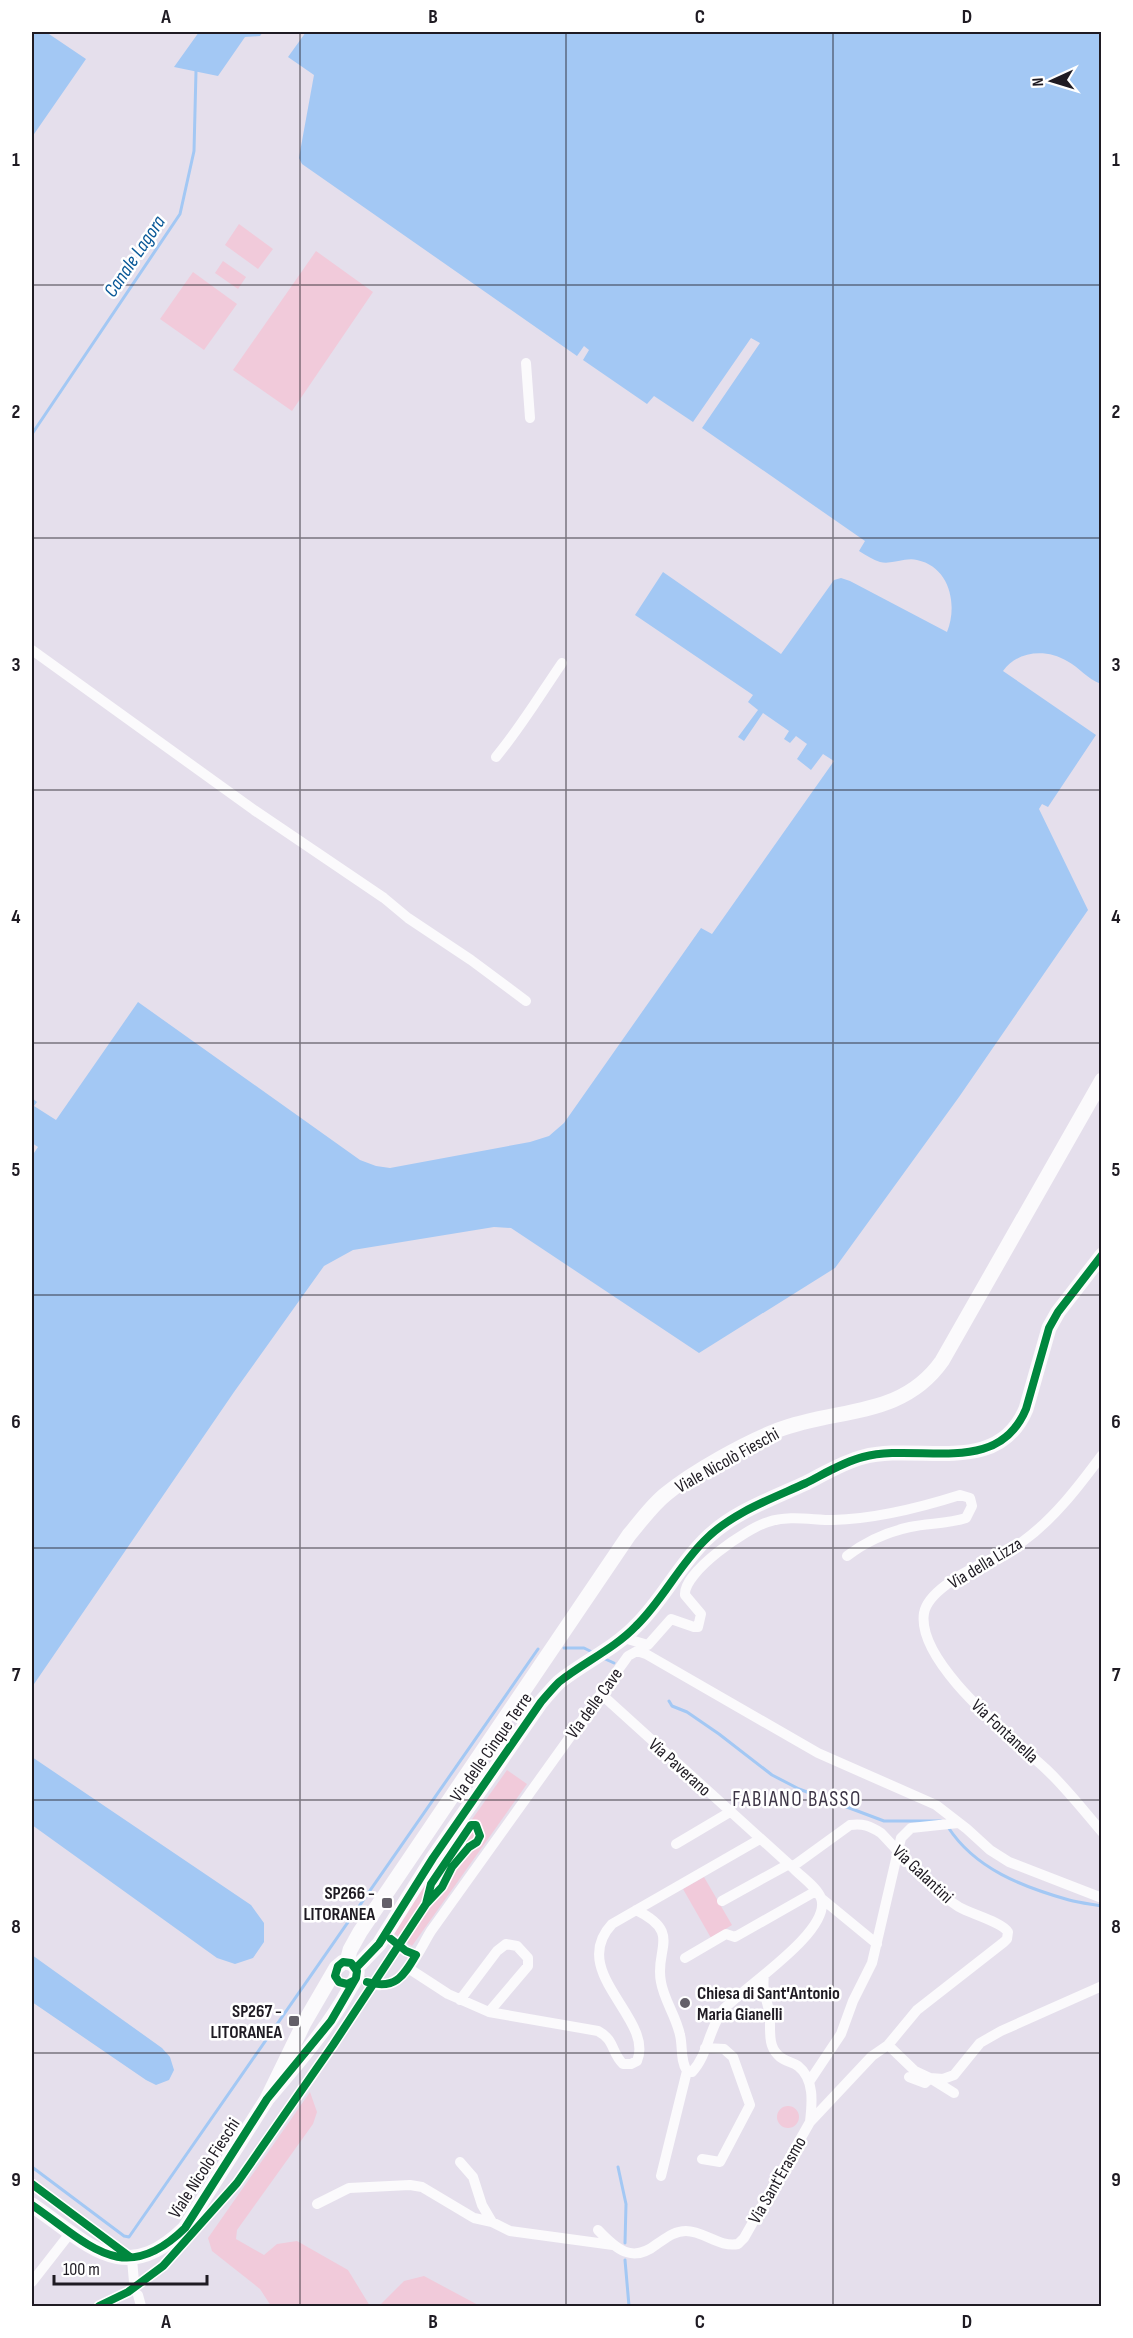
<svg xmlns="http://www.w3.org/2000/svg" width="1133" height="2338" viewBox="0 0 1133 2338" font-family="'Sofia Sans Condensed',sans-serif">
<rect width="100%" height="100%" fill="#e5dfec"/>
<!-- green -->
<path fill="#f1cada" d="M 239,224 L 273,249 L 258,269 L 225,245 Z
M 316,251 L 373,292 L 292,411 L 233,370 Z
M 223,261 L 246,277 L 238,289 L 215,273 Z
M 193,272 L 237,304 L 204,350 L 160,319 Z
M 507,1770 L 527,1784 L 412,1946 L 392,1932 Z
M 704,1877 L 732,1925 L 711,1938 L 683,1889 Z
M 310,2092 L 317,2112 L 313,2124 L 237,2230 L 236,2239 L 264,2255 L 277,2244 L 297,2241 L 348,2270 L 370,2306 L 271,2306 L 260,2289 L 212,2251 L 208,2238 Z
M777 2117a11 11 0 1 1 22 0a11 11 0 1 1-22 0Z
M 424,2276 L 480,2306 L 379,2306 L 404,2281 Z"/>
<!-- water -->
<path fill="#a3c8f4" d="M 32,32 L 46,32 L 86,59 L 32,137 Z
M 199,32 L 263,32 L 260,36 L 245,37 L 218,76 L 174,67 Z
M 306,32 L 1101,32 L 1101,684 C 1087,679 1080,668 1067,661 C 1046,648 1017,651 1003,671 L 1096,735 L 1048,807 L 1042,804 L 1039,809 L 1088,910 L 959,1097 L 835,1268 L 699,1353 L 511,1228 L 494,1227 L 353,1250 L 324,1266 L 234,1392 L 32,1687 L 32,1156 L 38,1147 L 32,1143 L 32,1098 L 37,1102 L 34,1106 L 56,1120 L 138,1002 L 360,1160 L 376,1166 L 390,1168 L 530,1142 L 549,1136 L 564,1123 L 701,928 L 712,934 L 834,761 L 823,754 L 811,770 L 797,759 L 807,744 L 796,736 L 790,743 L 784,739 L 789,731 L 763,713 L 744,741 L 738,737 L 758,710 L 748,702 L 753,695 L 635,615 L 663,572 L 781,654 L 834,580 L 841,578 L 850,581 L 947,632 C 958,605 950,567 917,560 C 905,557 892,565 880,562 C 873,560 866,555 859,551 L 865,541 L 702,428 L 760,343 L 751,338 L 693,422 L 654,396 L 647,404 L 583,360 L 589,350 L 584,346 L 577,356 L 302,164 L 299,158 L 300,152 L 314,75 L 288,57 Z
M 32,1757 L 251,1905 L 264,1923 L 264,1942 L 253,1958 L 235,1964 L 217,1958 L 32,1825 Z
M 32,1955 L 162,2048 L 170,2057 L 174,2070 L 169,2080 L 156,2085 L 146,2080 L 32,2002 Z"/>
<g fill="none" stroke-linecap="round" stroke-linejoin="round">
<!-- stream -->
<path stroke="#a3c8f4" stroke-width="3" d="M 32,434 L 180,214 L 194,151 L 196,71
M 564,1648 L 584,1648 L 594,1653
M 603,1658 L 614,1663
M 669,1701 L 672,1706 L 687,1712 L 719,1734 L 772,1775 L 799,1789 L 884,1821 L 941,1821
M 948,1827 C 975,1869 1023,1887 1069,1900 C 1080,1903 1091,1904 1102,1906
M 32,2167 L 124,2236 L 129,2237 L 538,1649
M 618,2167 L 626,2204 L 625,2243
M 625,2260 L 629,2306"/>
<!-- street-tunnel -->
<path stroke="#bdb8c4" stroke-width="10" stroke-dasharray="10 5" stroke-linecap="butt" d="M 364,1981 L 377,1985"/>
<!-- street -->
<path stroke="#fbfafc" stroke-width="10" d="M 526,363 L 530,418
M 32,650 L 254,810 L 384,898 L 408,918 L 471,960 L 526,1001
M 496,757 C 521,727 540,695 562,663
M 1102,1455 C 1079,1486 1054,1519 1022,1542 C 998,1559 969,1566 946,1585 C 938,1591 926,1602 924,1613 C 916,1663 1013,1738 1047,1770 C 1067,1789 1084,1811 1102,1832
M 624,1638 L 648,1645 L 671,1619 L 694,1627 L 698,1627 L 701,1614 L 685,1595 C 683,1572 747,1528 768,1522 C 789,1515 812,1520 833,1520 C 875,1519 919,1508 960,1495 L 970,1498 L 972,1506 L 966,1518 C 948,1524 928,1523 910,1527 C 887,1532 865,1542 847,1556
M 601,1694 L 792,1867 C 800,1876 816,1886 821,1898 C 833,1931 742,1988 723,2010 C 709,2028 708,2055 692,2072 L 687,2071
M 676,1844 L 730,1812
M 792,1867 L 850,1825 C 863,1823 870,1826 881,1833 C 906,1859 929,1888 959,1907 C 971,1914 1002,1922 1008,1932 L 1007,1939 L 1004,1942 L 917,2010 L 888,2045 L 872,2056 L 810,2122
M 821,1898 L 877,1944
M 722,1901 L 789,1864
M 636,1910 C 683,1933 654,1949 661,1982 C 664,2000 676,2016 680,2035 C 683,2047 680,2060 687,2071
M 685,1958 L 726,1934 L 735,1937 L 816,1891
M 408,1968 L 448,1994 L 489,2012 L 598,2031 C 615,2040 611,2052 623,2064 L 631,2064 L 637,2061 C 655,2019 567,1972 612,1924 L 760,1839
M 377,1985 C 405,1988 419,1950 431,1931 L 628,1656 L 637,1651 L 646,1654 L 818,1753 L 936,1805 L 967,1829 L 990,1850 L 1009,1862 L 1102,1898
M 460,2000 L 497,1951 L 506,1944 L 517,1946 L 528,1958 L 528,1966 L 489,2012
M 888,2045 L 915,2071 L 930,2078 L 943,2079 L 954,2075 L 980,2043 L 1001,2031 L 1102,1986
M 909,2077 L 925,2083 L 930,2078 L 954,2093
M 809,2082 L 841,2034 L 853,2001 L 872,1963 L 901,1838 L 911,1828 L 958,1823
M 702,2159 L 720,2162 L 750,2105 L 733,2057 L 724,2049 L 705,2048
M 460,2162 L 473,2177 L 482,2205 L 492,2222
M 661,2176 L 687,2071
M 317,2204 L 349,2188 L 410,2185 L 422,2187 L 474,2218 L 492,2222 L 510,2231 L 613,2245
M 598,2230 C 616,2249 632,2264 657,2244 C 666,2238 674,2231 686,2231 C 704,2231 720,2248 738,2244 L 744,2238 L 810,2122 C 812,2104 815,2079 798,2066 C 792,2062 783,2061 778,2055 C 766,2044 772,2025 769,2011 C 766,1996 762,1991 764,1975
M 132,2259 L 134,2282
M 32,2282 L 71,2232
M 138,2295 L 141,2306"/>
<!-- secondary -->
<path stroke="#fbfafc" stroke-width="15" d="M 347,1962 L 350,1950 L 360,1932 L 629,1535 C 641,1521 652,1505 666,1494 C 694,1471 745,1443 778,1430 C 837,1407 901,1419 942,1361 L 1102,1080
M 356,1968 L 379,1944 L 433,1858 L 541,1702 C 547,1695 553,1688 559,1682 C 584,1662 614,1649 636,1626 C 662,1601 678,1567 704,1541 C 731,1513 771,1499 806,1483 C 824,1474 843,1462 863,1457 C 919,1442 997,1478 1026,1409 L 1049,1328 L 1058,1312 L 1102,1255
M 32,2205 C 88,2243 123,2289 185,2228 L 267,2099 L 304,2023 L 336,1968 L 343,1962 C 350,1962 356,1964 357,1971 C 358,1977 353,1983 350,1988 C 328,2029 297,2063 267,2099"/>
<defs>
<path id="cycleway" d="M 356,1968 L 379,1944 L 433,1858 L 541,1702 C 547,1695 553,1688 559,1682 C 584,1662 614,1649 636,1626 C 662,1601 678,1567 704,1541 C 731,1513 771,1499 806,1483 C 824,1474 843,1462 863,1457 C 919,1442 997,1478 1026,1409 L 1049,1328 L 1058,1312 L 1102,1255
M 367,1982 C 395,1990 403,1977 416,1955 L 406,1951 L 391,1939
M 32,2184 L 130,2257
M 32,2205 C 88,2243 123,2289 185,2228 L 267,2099 L 331,2021 L 356,1978 L 357,1971 L 351,1963 L 343,1962 L 338,1966 L 335,1976 L 339,1982 L 347,1984 L 353,1981
M 99,2306 L 128,2292 L 163,2266 L 237,2183 L 333,2045 L 426,1904 L 442,1887 L 452,1867 L 469,1847 L 477,1842 L 480,1836 L 476,1825 L 471,1825 L 431,1884 L 426,1904"/>
</defs>
<!-- cycleway casing -->
<use href="#cycleway" stroke="#fff" stroke-width="11"/>
<!-- cycleway -->
<use href="#cycleway" stroke="#00873e" stroke-width="8"/>
</g>
<!-- grid -->
<path fill="none" stroke="#1f1b23" stroke-width="1.5" stroke-opacity="0.55" d="M 300,32 L 300,2306M 566,32 L 566,2306M 833,32 L 833,2306M 32,285 L 1102,285M 32,538 L 1102,538M 32,790 L 1102,790M 32,1043 L 1102,1043M 32,1295 L 1102,1295M 32,1548 L 1102,1548M 32,1800 L 1102,1800M 32,2053 L 1102,2053"/>
<!-- markers -->
<g fill="#646069" stroke="#fff" stroke-width="2">
<rect x="381" y="1897" width="12" height="12" rx="3"/>
<circle cx="685" cy="2003" r="6"/>
<rect x="288" y="2015" width="12" height="12" rx="3"/>
</g>
<g text-anchor="middle" stroke-width="5" stroke-linejoin="round" paint-order="stroke">
<!-- street labels -->
<g font-size="18" fill="#1f1b23" stroke="#fff">
<text transform="translate(727 1460) rotate(-29)" y="6">Viale Nicolò Fieschi</text>
<text transform="translate(985 1563) rotate(-31)" y="6">Via della Lizza</text>
<text transform="translate(594 1703) rotate(-54)" y="6">Via delle Cave</text>
<text transform="translate(1005 1731) rotate(43)" y="6">Via Fontanella</text>
<text transform="translate(491 1747) rotate(-55)" y="6">Via delle Cinque Terre</text>
<text transform="translate(680 1767) rotate(42)" y="6">Via Paverano</text>
<text transform="translate(923 1874) rotate(43)" y="6">Via Galantini</text>
<text transform="translate(204 2168) rotate(-57)" y="6">Viale Nicolò Fieschi</text>
<text transform="translate(777 2180) rotate(-60)" y="6">Via Sant'Erasmo</text>
</g>
<!-- poi labels -->
<g font-size="18" font-weight="bold" fill="#1f1b23" stroke="#fff" text-anchor="end">
<text x="375" y="1899">SP266 -<tspan x="375" dy="21">LITORANEA</tspan></text>
<text x="697" y="1999" text-anchor="start">Chiesa di Sant'Antonio<tspan x="697" dy="21">Maria Gianelli</tspan></text>
<text x="282" y="2017">SP267 -<tspan x="282" dy="21">LITORANEA</tspan></text>
</g>
<!-- water labels -->
<g font-size="20" font-style="italic" fill="#0a5998" stroke="#fff">
<text transform="translate(134 256) rotate(-56)" y="7">Canale Lagora</text>
</g>
<!-- quarter labels -->
<g font-size="21" letter-spacing="1.5" fill="#3e3647" stroke="#fff">
<text x="797" y="1806">FABIANO BASSO</text>
</g>
</g>
<!-- border -->
<rect width="1133" height="2338" fill="none" stroke="#ffffff" stroke-width="66"/>
<!-- north arrow -->
<g transform="translate(1052 81) rotate(266)" stroke="#ffffff" stroke-width="4.5" paint-order="stroke">
<path d="M0-4.5L10 22L0 15L-10 22Z" fill="#1f1b23"/>
<text y="-9" font-size="16" font-weight="bold" text-anchor="middle" fill="#1f1b23">N</text>
</g>
<!-- scale -->
<path d="M54 2275v9h153v-9" fill="none" stroke="#1f1b23" stroke-width="3"/>
<text x="63" y="2275" font-size="18" fill="#1f1b23" stroke="#ffffff" stroke-width="4.5" paint-order="stroke">100 m</text>
<rect x="33" y="33" width="1067" height="2272" fill="none" stroke="#1f1b23" stroke-width="2"/>
<g font-size="20" text-anchor="middle" font-weight="bold" fill="#1f1b23">
<text x="166" y="23">A</text>
<text x="433" y="23">B</text>
<text x="700" y="23">C</text>
<text x="967" y="23">D</text>
<text x="16" y="166">1</text>
<text x="1116" y="166">1</text>
<text x="16" y="418">2</text>
<text x="1116" y="418">2</text>
<text x="16" y="671">3</text>
<text x="1116" y="671">3</text>
<text x="16" y="923">4</text>
<text x="1116" y="923">4</text>
<text x="16" y="1176">5</text>
<text x="1116" y="1176">5</text>
<text x="16" y="1428">6</text>
<text x="1116" y="1428">6</text>
<text x="16" y="1681">7</text>
<text x="1116" y="1681">7</text>
<text x="16" y="1933">8</text>
<text x="1116" y="1933">8</text>
<text x="16" y="2186">9</text>
<text x="1116" y="2186">9</text>
<text x="166" y="2328">A</text>
<text x="433" y="2328">B</text>
<text x="700" y="2328">C</text>
<text x="967" y="2328">D</text>
</g>
</svg>
